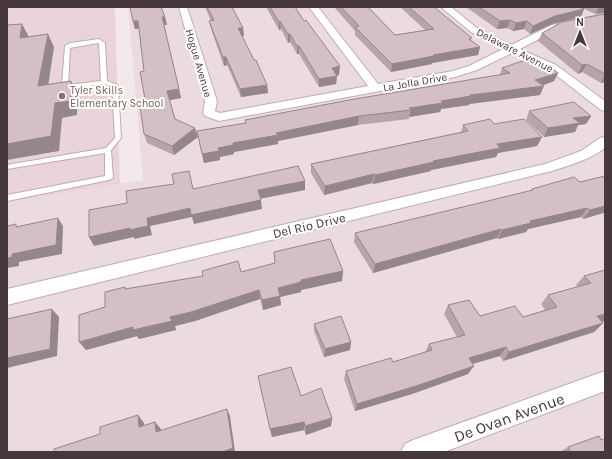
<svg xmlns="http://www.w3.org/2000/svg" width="612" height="459" viewBox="0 0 612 459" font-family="Karla,sans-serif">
<rect width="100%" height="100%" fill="#f3e9eb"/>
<!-- residential -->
<path fill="#ebdbdf" d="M 128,7 L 605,7 L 605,452 L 7,452 L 7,203 L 143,180 Z"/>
<!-- education -->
<path fill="#ebd4d9" d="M 7,7 L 115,7 L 120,184 L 7,203 Z"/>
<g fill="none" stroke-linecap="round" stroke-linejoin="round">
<defs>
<path id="lane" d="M 99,39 L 105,43 L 107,81 L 118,85 L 121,138 L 111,150 L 113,178 L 109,180 L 7,201 L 7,195 L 105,176 L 105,153 L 7,169 L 7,165 L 106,148 L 115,138 L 112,86 L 104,84 L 66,89 L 64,88 L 62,85 L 65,46 L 70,43 ZM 98,43 L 99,44 L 101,81 L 68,85 L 70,48 Z"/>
<path id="street" d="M 179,7 L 187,7 L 217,101 L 215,111 L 220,113 L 368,86 L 309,7 L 318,7 L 378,84 L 453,71 L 469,66 L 503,49 L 471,32 L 441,7 L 451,7 L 477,28 L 511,45 L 552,25 L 605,14 L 605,20 L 558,29 L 520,49 L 556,65 L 605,101 L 605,111 L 601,110 L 548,69 L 512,53 L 477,70 L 455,77 L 219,121 L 205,116 L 203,113 L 205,101 Z
M 605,137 L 605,148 C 589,160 570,165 552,171 L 7,305 L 7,289 L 545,164 L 581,151 L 600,138 Z
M 605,371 L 605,391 L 444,452 L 401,452 L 405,444 L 413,440 Z"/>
</defs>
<!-- lane casing -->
<use href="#lane" stroke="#beacb1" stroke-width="2"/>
<!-- street casing -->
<use href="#street" stroke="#beacb1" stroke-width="2"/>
<!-- lane -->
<use href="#lane" fill="#fff" fill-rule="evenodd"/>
<!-- street -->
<use href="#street" fill="#fff" fill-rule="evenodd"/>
</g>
<!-- wall -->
<path fill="#b6a4aa" d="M 205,7 L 232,7 L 243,28 L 244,36 L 242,36 L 267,85 L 268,93 L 241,97 L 227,65 L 224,66 L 211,29 L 209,21 L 211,21 Z
M 266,7 L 295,7 L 339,75 L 337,76 L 336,84 L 319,87 L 299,54 L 297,54 L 290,42 L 288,43 L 281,29 L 279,30 Z
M 334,7 L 368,7 L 395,35 L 425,30 L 400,7 L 434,7 L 472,41 L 480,47 L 478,55 L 432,63 L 432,64 L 391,72 L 355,35 L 355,31 Z
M 466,7 L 580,7 L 584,9 L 581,17 L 552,24 L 530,34 L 524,29 L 513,31 L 507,28 L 497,29 Z
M 580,7 L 605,7 L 595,14 Z
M 605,14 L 605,82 L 601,83 L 582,72 L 578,74 L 538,41 L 542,33 Z
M 165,17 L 167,25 L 164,25 L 181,98 L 170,100 L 175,119 L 195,128 L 198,137 L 174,155 L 147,143 L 144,134 L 145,99 L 144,71 L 139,29 L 135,29 L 133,21 Z
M 502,68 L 554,70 L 558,73 L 554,81 L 543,85 L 540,95 L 469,104 L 469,105 L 441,109 L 440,112 L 409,117 L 409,119 L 358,125 L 278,141 L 278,144 L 234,152 L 234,154 L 220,157 L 220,160 L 204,163 L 197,131 L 245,124 L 245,120 L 500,75 Z
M 529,111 L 591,116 L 586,124 L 578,125 L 575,132 L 544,137 L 526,120 Z
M 494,124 L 542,137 L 537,146 L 498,153 L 496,157 L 431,170 L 431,171 L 373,184 L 372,183 L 324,195 L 311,173 L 311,164 L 461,132 L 463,125 Z
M 605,176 L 605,215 L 603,213 L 583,219 L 581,217 L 528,229 L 526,232 L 498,239 L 497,238 L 373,273 L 354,242 L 355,233 L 531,191 L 532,189 L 580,182 Z
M 274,252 L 343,271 L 342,281 L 301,290 L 301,292 L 280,297 L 281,305 L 263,310 L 260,299 L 195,321 L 175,326 L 176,330 L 139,339 L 137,336 L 86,350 L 105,307 L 125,287 L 126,289 L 241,272 L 275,263 Z
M 605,270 L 602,321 L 603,323 L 594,332 L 503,361 L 500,356 L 473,364 L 468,374 L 412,394 L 355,411 L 344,379 L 346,371 L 393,362 L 425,352 L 429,344 L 457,337 L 444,314 L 448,305 L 480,316 L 523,317 L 545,310 L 541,304 L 548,295 L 578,287 L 576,285 L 584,276 Z
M 314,324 L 351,342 L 350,350 L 324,357 L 314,331 Z
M 260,386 L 301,396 L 332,418 L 331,426 L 306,435 L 304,430 L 272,437 Z
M 601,440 L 605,452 L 560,452 L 568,447 Z"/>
<!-- shaded-wall -->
<path fill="#94868b" d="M 599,7 L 605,7 L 605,13 L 595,14 Z
M 584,9 L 581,17 L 552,24 L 530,34 L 533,26 L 555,16 Z
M 162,17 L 165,17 L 167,25 L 164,25 Z
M 510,20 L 507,28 L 497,29 L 500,21 Z
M 133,21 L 138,21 L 140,29 L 135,29 Z
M 280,21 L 281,29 L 279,30 L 279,22 Z
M 527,21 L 524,29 L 513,31 L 516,23 Z
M 22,24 L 29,37 L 20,38 Z
M 238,28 L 243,28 L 244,36 L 239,36 Z
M 48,34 L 54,47 L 46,100 L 38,86 Z
M 288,34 L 290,34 L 290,42 L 288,43 Z
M 297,46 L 299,46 L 299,54 L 297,54 Z
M 480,47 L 478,55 L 432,63 L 432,64 L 391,72 L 392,64 L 433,55 Z
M 223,57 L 226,57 L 227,65 L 224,66 Z
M 587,64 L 582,72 L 578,74 L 582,65 Z
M 340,66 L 339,75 L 333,76 L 337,76 L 336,84 L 319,87 L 319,79 L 332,68 Z
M 558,73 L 554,81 L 539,87 L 544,86 L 540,95 L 469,104 L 469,105 L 441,109 L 440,112 L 409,117 L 411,110 L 409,108 L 441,101 L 470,95 L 535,80 Z
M 605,75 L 605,82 L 601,83 Z
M 71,81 L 78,95 L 77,115 L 62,118 L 59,151 L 7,160 L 7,144 L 55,103 Z
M 267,85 L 268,93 L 241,97 L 240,89 Z
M 179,89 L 181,98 L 170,100 L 167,91 Z
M 359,116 L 358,125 L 278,141 L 278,144 L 234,152 L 234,154 L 220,157 L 220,160 L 204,163 L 202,154 L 233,143 L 276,133 Z
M 591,116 L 586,124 L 578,125 L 575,132 L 544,137 L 548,128 L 573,118 Z
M 195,128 L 198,137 L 174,155 L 172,146 Z
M 542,137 L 537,146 L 498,153 L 496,157 L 431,170 L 431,171 L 373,184 L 375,175 L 433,161 L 497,144 Z
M 374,174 L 372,183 L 324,195 L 325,186 Z
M 305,181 L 305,190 L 259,199 L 258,190 Z
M 261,200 L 262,209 L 194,224 L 192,217 L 150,226 L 152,235 L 134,239 L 134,237 L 94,246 L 89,237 L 147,218 L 190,208 Z
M 605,206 L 605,211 L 603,213 L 583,219 L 590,210 Z
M 587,208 L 581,217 L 528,229 L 526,232 L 498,239 L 502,230 L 530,221 Z
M 58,218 L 63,226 L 62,254 L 19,262 L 19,266 L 7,268 L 7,258 Z
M 501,229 L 497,238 L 373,273 L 375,264 Z
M 343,271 L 342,281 L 301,290 L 301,292 L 280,297 L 281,305 L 263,310 L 262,300 L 278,288 L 301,280 Z
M 259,290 L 260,299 L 195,321 L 175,326 L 176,330 L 139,339 L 137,336 L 86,350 L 79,342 L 170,317 Z
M 52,309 L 59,317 L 57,356 L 7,368 L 7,358 Z
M 605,314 L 605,321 L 588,325 L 597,316 Z
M 603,323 L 594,332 L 503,361 L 509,352 Z
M 351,342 L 350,350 L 324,357 L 325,349 Z
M 506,347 L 500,356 L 464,366 L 469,358 Z
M 474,366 L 468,374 L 412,394 L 355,411 L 357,404 Z
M 227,409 L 230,416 L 235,452 L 222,452 Z
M 138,415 L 144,423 L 145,434 L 139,427 Z
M 332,418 L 331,426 L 306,435 L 305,426 Z
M 155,422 L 161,429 L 162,438 L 156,432 Z
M 304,422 L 304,430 L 272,437 L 270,429 Z"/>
<!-- building -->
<path fill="#d4bfc6" stroke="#94868b" d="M 130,7 L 161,7 L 165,17 L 162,17 L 179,89 L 167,91 L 175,119 L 195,128 L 172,146 L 144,134 L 139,100 L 145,99 L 140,72 L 144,71 L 138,21 L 133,21 Z
M 207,7 L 232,7 L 243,28 L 238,28 L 254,60 L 256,60 L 267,85 L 240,89 L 226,57 L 223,57 L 209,21 L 214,20 Z
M 270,7 L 295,7 L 304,21 L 306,20 L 340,66 L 332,68 L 337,76 L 319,79 L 299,46 L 297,46 L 290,34 L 288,34 L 280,21 L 279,22 Z
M 341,7 L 368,7 L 395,35 L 434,29 L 409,7 L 434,7 L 472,38 L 469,39 L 480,47 L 433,55 L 434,56 L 392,64 L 355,27 L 359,26 Z
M 479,7 L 580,7 L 584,9 L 555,16 L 533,26 L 527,21 L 516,23 L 510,20 L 500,21 Z
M 605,14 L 605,74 L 587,64 L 582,65 L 542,33 L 562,22 Z
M 22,24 L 20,38 L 48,34 L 38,86 L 71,81 L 71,101 L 55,103 L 51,136 L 7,144 L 7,25 Z
M 528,59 L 531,60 L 532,59 L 548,67 L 553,66 L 554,70 L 558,73 L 535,80 L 544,86 L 470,95 L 471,96 L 441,101 L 443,103 L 409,108 L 411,110 L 359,116 L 276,133 L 278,135 L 233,143 L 233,145 L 218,148 L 219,151 L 202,154 L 197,131 L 246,123 L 245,120 L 349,100 L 510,73 L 502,68 Z
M 574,102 L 591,116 L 573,118 L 580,123 L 548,128 L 529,111 Z
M 490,119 L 494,124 L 524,119 L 542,137 L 497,144 L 500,148 L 433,161 L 434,162 L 375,175 L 374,174 L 325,186 L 311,164 L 468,131 L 463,125 Z
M 298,166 L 305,181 L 258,190 L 261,200 L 191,215 L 190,208 L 147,218 L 148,226 L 130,230 L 130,228 L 89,237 L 89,210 L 127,203 L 126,191 L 174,184 L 172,174 L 189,171 L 193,189 Z
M 605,176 L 605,206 L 590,210 L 587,208 L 530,221 L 531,223 L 502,230 L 501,229 L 375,264 L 355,233 L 533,190 L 532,189 L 574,177 L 580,182 Z
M 58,218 L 56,245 L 12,254 L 12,257 L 7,258 L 7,226 L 16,224 L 16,227 Z
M 330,239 L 343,271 L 301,280 L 301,282 L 278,288 L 280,296 L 262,300 L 259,290 L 191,312 L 170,317 L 172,321 L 133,330 L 133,327 L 79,342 L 79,315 L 105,307 L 105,292 L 125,287 L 125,289 L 203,276 L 202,271 L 238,261 L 241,272 L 275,263 L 274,252 Z
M 605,270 L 605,314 L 597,316 L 603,323 L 509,352 L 506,347 L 469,358 L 474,366 L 416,386 L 357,404 L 346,371 L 391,358 L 393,362 L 432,350 L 429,344 L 465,335 L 448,305 L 469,300 L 480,316 L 515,306 L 523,317 L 557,307 L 548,295 L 591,283 L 584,276 Z
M 52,309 L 50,349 L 7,358 L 7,319 Z
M 341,316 L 351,342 L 325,349 L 314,324 Z
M 291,367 L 301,396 L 321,388 L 332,418 L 305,426 L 304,422 L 270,429 L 258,376 Z
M 227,409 L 233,448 L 222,452 L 54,452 L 54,449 L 100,434 L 100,427 L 138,415 L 139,427 L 155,422 L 156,432 Z
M 599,436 L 601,440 L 605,439 L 605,452 L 569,452 L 570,451 L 568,447 Z"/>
<!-- markers -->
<circle fill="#8d6e63" stroke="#fff" stroke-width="1.5" cx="62" cy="96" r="4"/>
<g text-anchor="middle" stroke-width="4" stroke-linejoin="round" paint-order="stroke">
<!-- far-street labels -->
<g font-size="11" fill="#46383c" stroke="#fff">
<text transform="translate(515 50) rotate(27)" y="4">Delaware Avenue</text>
<text transform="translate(199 63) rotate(74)" y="4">Hogue Avenue</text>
<text transform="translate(415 82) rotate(-10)" y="4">La Jolla Drive</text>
</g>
<!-- far-education labels -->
<g font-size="11" fill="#785e54" stroke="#fff" text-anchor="start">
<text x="70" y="94">Tyler Skills<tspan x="70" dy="13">Elementary School</tspan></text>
</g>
<!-- street labels -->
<g font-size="13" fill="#46383c" stroke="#fff">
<text transform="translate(309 225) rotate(-13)" y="5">Del Rio Drive</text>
</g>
<!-- near-street labels -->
<g font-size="16" fill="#46383c" stroke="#fff">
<text transform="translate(509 417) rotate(-20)" y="6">De Ovan Avenue</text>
</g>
</g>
<!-- border -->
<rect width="612" height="459" fill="none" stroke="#46383c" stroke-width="16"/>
<!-- north arrow -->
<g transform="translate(580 32)" stroke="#ffffff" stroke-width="3" paint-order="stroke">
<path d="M0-3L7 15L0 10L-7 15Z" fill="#46383c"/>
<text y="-6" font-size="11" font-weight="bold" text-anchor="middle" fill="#46383c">N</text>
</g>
</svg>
